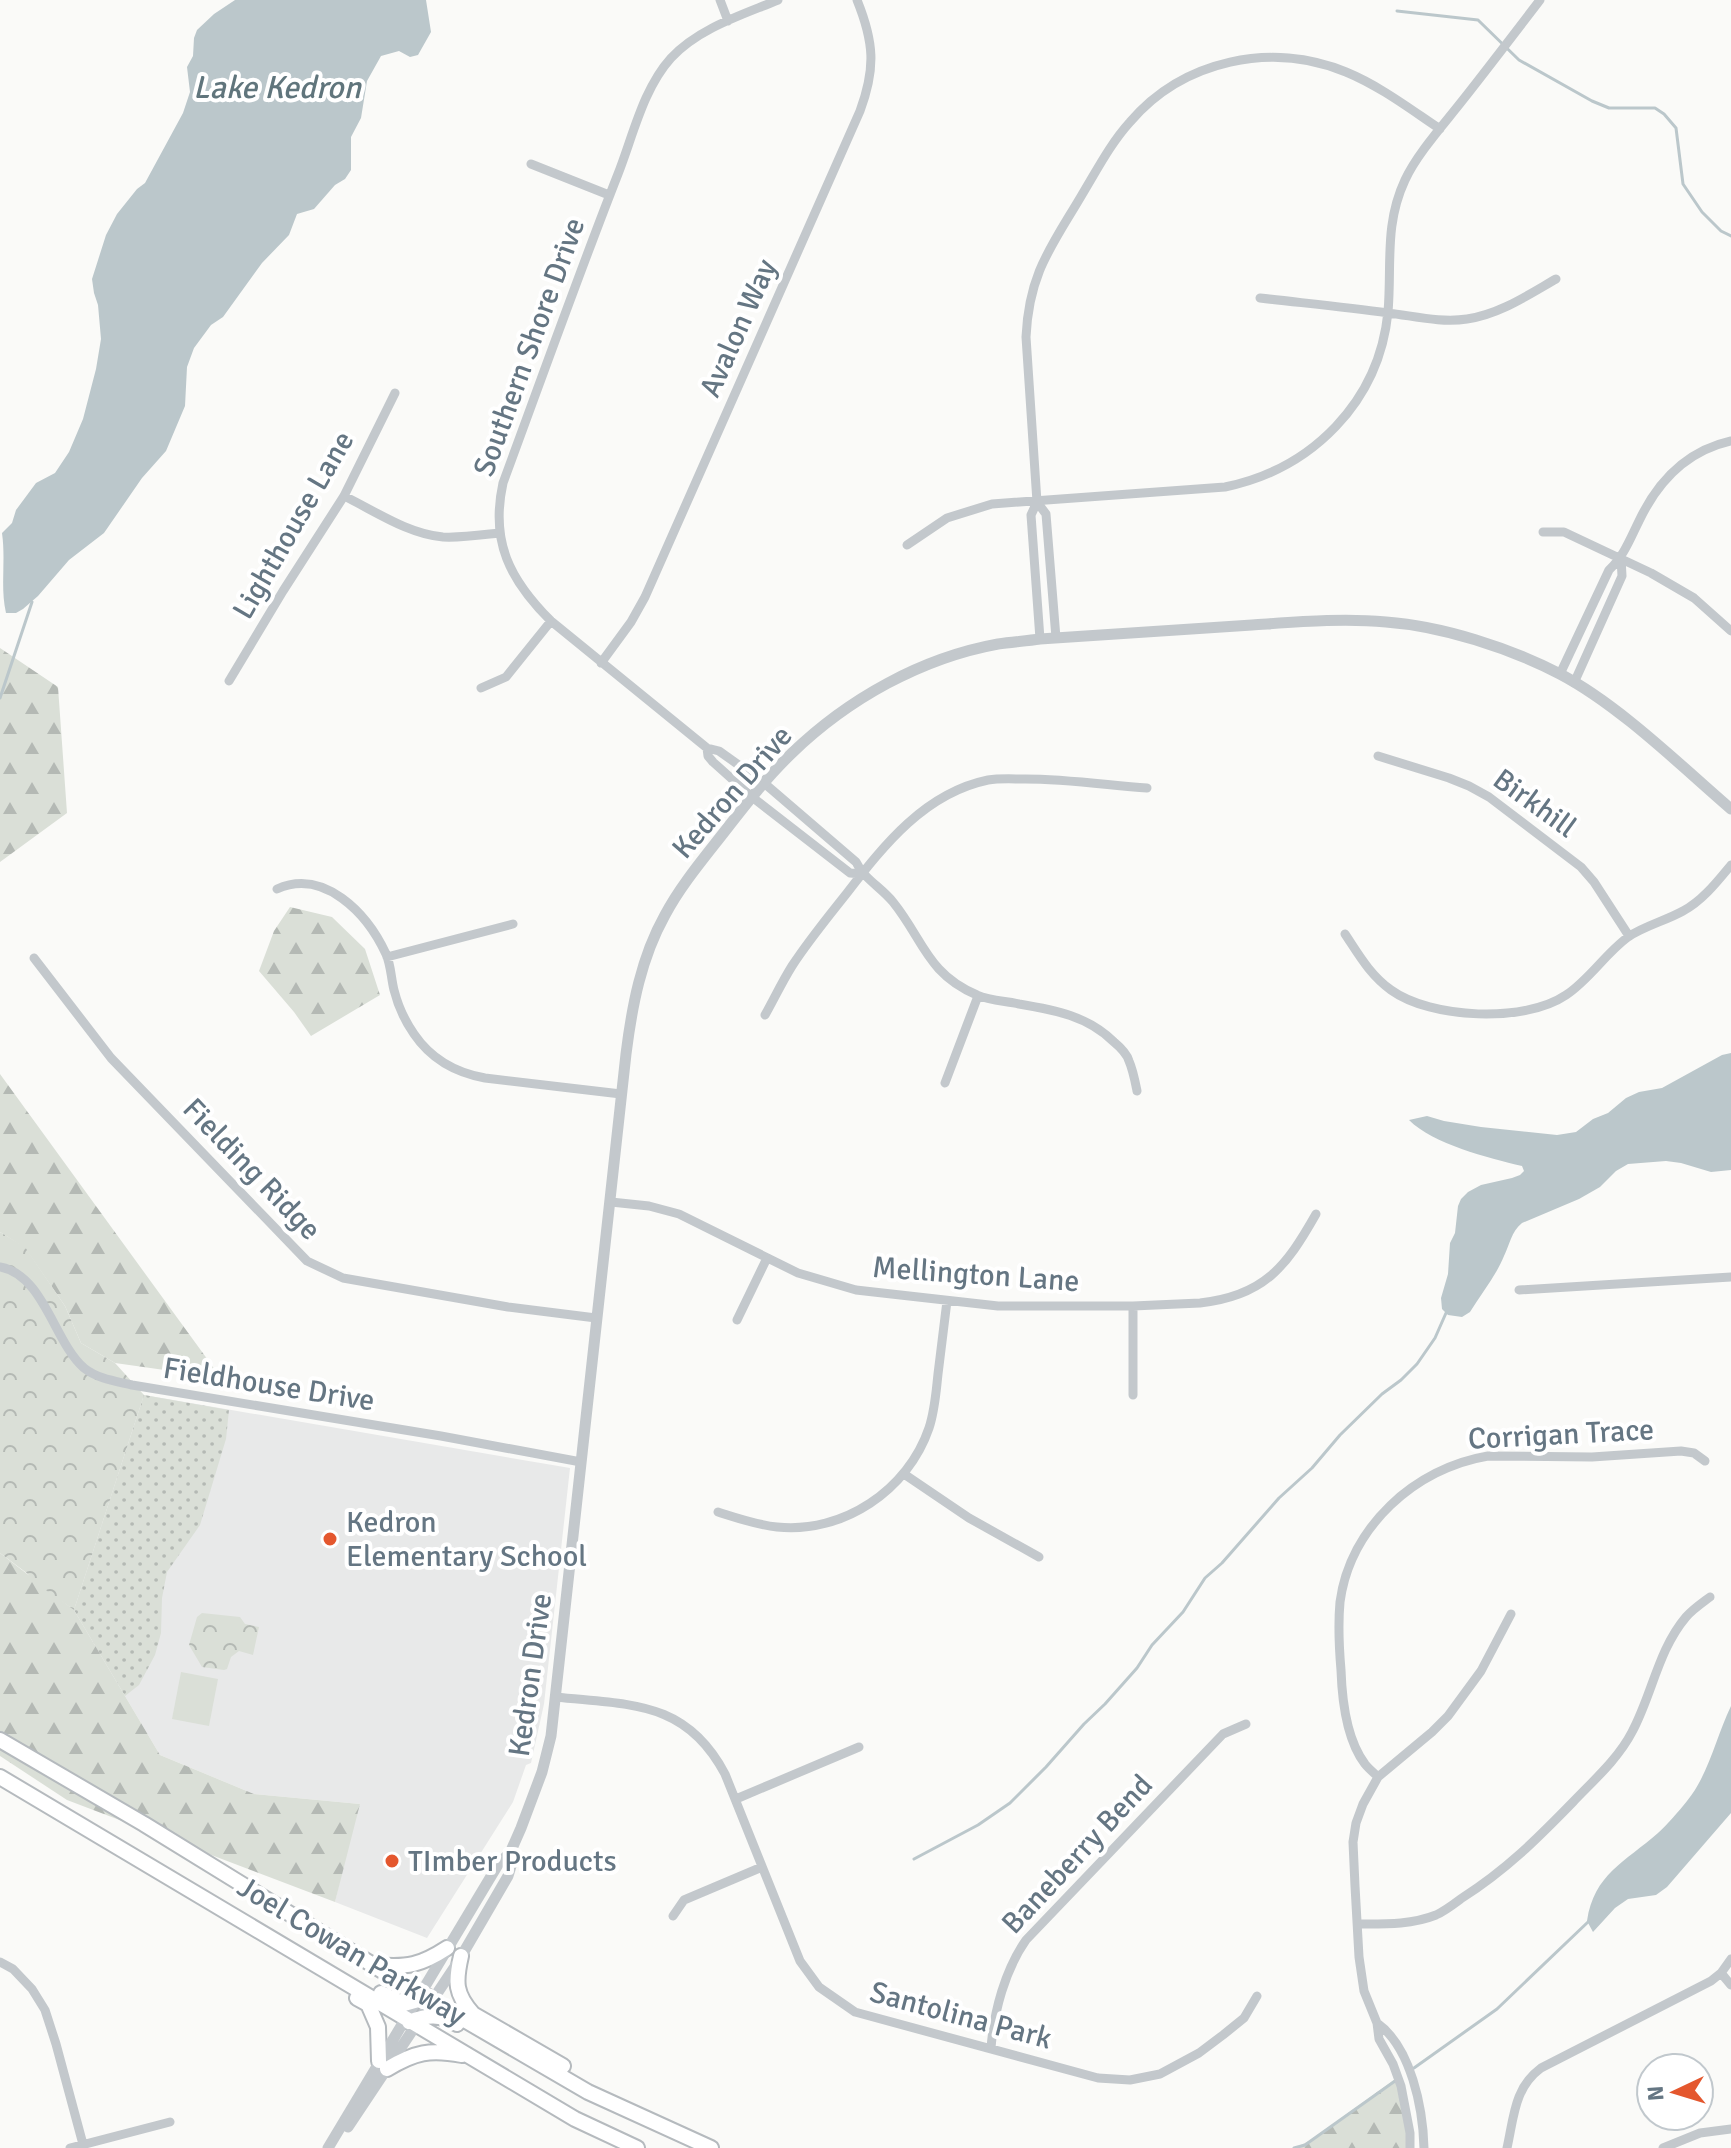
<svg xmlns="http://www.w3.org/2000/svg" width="1731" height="2148" viewBox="0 0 1731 2148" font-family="Signika,sans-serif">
<defs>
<pattern id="grass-dots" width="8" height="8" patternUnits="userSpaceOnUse" patternTransform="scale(2)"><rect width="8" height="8" fill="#dadfd7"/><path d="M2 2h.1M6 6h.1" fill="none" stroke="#b4b9b4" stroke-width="1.8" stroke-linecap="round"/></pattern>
<pattern id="forest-firs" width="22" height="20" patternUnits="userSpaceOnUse" patternTransform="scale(2)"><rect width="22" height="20" fill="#dadfd7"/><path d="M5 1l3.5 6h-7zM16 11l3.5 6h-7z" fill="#b4b9b4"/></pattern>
<pattern id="park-crowns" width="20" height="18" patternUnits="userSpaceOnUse" patternTransform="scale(2)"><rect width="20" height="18" fill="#dadfd7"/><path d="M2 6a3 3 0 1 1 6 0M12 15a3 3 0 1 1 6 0" fill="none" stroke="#b4b9b4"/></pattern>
</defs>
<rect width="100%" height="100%" fill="#fafaf8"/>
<!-- built -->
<path fill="#e8e9e9" d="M 144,1395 L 570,1468 L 544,1704 L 531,1763 L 526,1765 L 513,1802 L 427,1938 L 335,1902 L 354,1818 L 360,1804 L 254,1794 L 160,1755 L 74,1610 Z"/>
<!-- grass -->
<path fill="url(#grass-dots)" d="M 144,1395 L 229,1410 L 226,1439 L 200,1525 L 167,1572 L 162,1598 L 161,1633 L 155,1655 L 139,1685 L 125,1696 L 74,1610 Z"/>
<!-- forest -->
<path fill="url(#forest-firs)" d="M 0,648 L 58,687 L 67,813 L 0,862 Z
M 290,907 L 332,917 L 365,949 L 380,995 L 311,1036 L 294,1012 L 259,971 L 274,931 Z
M 0,1074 L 221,1378 L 115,1363 L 81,1343 L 65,1306 L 25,1248 L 0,1232 Z
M 0,1553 L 74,1610 L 160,1755 L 254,1794 L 360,1804 L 335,1902 L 67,1800 L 0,1756 Z
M 1398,2077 L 1410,2133 L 1407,2148 L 1295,2148 L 1311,2140 Z"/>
<!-- park -->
<path fill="url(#park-crowns)" d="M 0,1232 L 25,1247 L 65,1306 L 81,1343 L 115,1363 L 144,1395 L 74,1610 L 29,1578 L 28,1574 L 0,1553 Z
M 202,1613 L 240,1617 L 245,1624 L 259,1627 L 253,1655 L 239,1651 L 231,1657 L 227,1669 L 224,1670 L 202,1667 L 189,1645 L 197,1617 Z"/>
<!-- pitch -->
<path fill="#dadfd7" d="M 181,1672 L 218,1679 L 209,1726 L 172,1719 Z"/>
<!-- water -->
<path fill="#bbc7cb" d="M 235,0 L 426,0 L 431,32 L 418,55 L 410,57 L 399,51 L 381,56 L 367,81 L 361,118 L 351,137 L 351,170 L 345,179 L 335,185 L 314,209 L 297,214 L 289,235 L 262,263 L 223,317 L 211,325 L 194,348 L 187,367 L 185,406 L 166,451 L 142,478 L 104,533 L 69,560 L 38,596 L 23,609 L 16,613 L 6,613 C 0,587 6,561 2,533 L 12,523 L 16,510 L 36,483 L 55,473 L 69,452 L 83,419 L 96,369 L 101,339 L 98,305 L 94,293 L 92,279 L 106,235 L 117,214 L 137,189 L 145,183 L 183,113 L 190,92 L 187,67 L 193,56 L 194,38 L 197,30 L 214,14 Z
M 1731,1053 L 1731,1170 L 1711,1172 L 1681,1163 L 1666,1161 L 1628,1164 L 1616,1171 L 1600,1187 L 1579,1199 L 1522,1223 C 1511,1232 1510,1244 1504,1256 C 1496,1276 1481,1294 1470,1312 L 1462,1317 L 1448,1315 L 1442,1309 L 1441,1298 L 1448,1274 L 1450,1243 L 1455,1233 L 1458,1206 L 1461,1199 L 1468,1192 L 1481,1185 L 1512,1178 L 1520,1175 L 1524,1171 L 1522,1166 C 1488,1158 1433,1144 1409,1120 L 1427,1116 L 1444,1121 L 1481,1127 L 1557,1135 L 1576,1132 L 1593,1119 L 1608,1113 L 1626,1098 L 1639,1092 L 1662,1088 L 1722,1055 Z
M 1731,1706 L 1731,1813 L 1667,1887 L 1656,1895 L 1628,1899 L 1615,1908 L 1593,1932 L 1587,1921 C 1594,1874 1625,1862 1658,1833 C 1668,1824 1678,1812 1687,1801 C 1709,1774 1716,1737 1731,1706 Z"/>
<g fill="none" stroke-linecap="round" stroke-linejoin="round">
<!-- stream -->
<path stroke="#bbc7cb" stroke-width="3" d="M 1397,11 L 1478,20 L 1519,60 L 1592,101 L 1609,108 L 1655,108 L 1664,114 L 1676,128 L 1683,184 L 1702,212 L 1721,231 L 1731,236
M 0,698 L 32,602
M 914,1859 L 978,1825 L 1010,1803 L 1046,1767 L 1084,1724 L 1105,1704 L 1137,1668 L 1152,1645 L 1183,1612 L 1205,1578 L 1222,1563 L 1279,1498 L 1312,1468 L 1340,1435 L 1382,1394 L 1401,1380 L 1417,1364 L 1435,1338 L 1446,1313
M 1414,2068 L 1497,2009 L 1588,1922
M 1294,2148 L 1305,2145 L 1395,2081"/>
<defs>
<path id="primary" d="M 0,1740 L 144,1824 L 420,1994 L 588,2092 L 711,2148
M 0,1777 L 575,2119 L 637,2148
M 461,1956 C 455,1982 455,1994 473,2014 L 563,2066
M 376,1965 C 407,1968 421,1965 447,1948
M 381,1993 L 404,2004 L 429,1997
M 357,1998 L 368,2004 L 378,2027 L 379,2061
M 409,2022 C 427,2015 440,2014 457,2024
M 387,2069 C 415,2052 430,2049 462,2055"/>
</defs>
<!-- primary casing -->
<use href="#primary" stroke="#b5babe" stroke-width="18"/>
<!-- minor -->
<path stroke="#c3c8cc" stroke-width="9" d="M 720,0 L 728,21
M 778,0 C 742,15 699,28 671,58 C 643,89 633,136 618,174 C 578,276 541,380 503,483 C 490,542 510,580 551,621 L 707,748 L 719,751 L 764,783 L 856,862 C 864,879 881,887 893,902 C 923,939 927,974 977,995 C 990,1001 1006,1001 1019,1004 C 1055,1010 1088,1016 1114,1042 C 1120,1047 1127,1054 1129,1061 C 1133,1070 1135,1081 1137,1091
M 531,164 L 609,195
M 1260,298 C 1303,303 1346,307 1388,313 C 1414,316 1441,323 1467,319 C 1500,314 1528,295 1556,279
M 344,496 C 375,511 408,534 443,537 C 461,538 481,535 499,533
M 1037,502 L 1046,514 L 1056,638
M 1543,532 L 1564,532 L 1651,573 L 1694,598 L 1731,631
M 907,545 L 947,518 L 992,504 L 1225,487 C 1312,469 1379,402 1388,312 C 1392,265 1384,225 1405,180 C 1417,154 1444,124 1462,101 C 1488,68 1514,34 1540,0
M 1040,639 L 1031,515 L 1037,502 L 1026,337 C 1029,272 1052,246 1083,193 C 1098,168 1111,143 1130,122 C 1183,60 1272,41 1346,72 C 1380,86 1410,109 1440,129
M 601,663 L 631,622 L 645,597 L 860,111 C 876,68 874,42 857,0
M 1560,674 L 1609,570 C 1624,556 1630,539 1639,521 C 1658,481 1686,451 1731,441
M 229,681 L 283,591 L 344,496 L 395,393
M 1574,683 L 1622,576 L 1621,558
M 481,688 L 506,677 L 551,621
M 707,748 L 708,756 L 713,762 L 752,797 L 850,873 L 862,874
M 1378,756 L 1449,778 L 1469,786 L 1489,797 L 1581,867 L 1594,882 L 1629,936
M 277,889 C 324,868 367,913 386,954 C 391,965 391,978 394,990 C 398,1006 405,1021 414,1034 C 431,1059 457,1073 485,1078 L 621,1094
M 1345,934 C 1359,955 1370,975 1391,990 C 1431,1019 1525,1023 1566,995 C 1589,980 1605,954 1628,937 C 1644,926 1665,921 1683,911 C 1702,901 1717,882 1731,865
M 387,957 L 513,924
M 34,958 L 111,1058 L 307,1261 L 343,1278 L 508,1307 L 596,1318
M 765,1015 C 774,999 782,982 792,966 C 809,940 828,917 847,893 C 884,845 925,793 988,780 C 1000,778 1013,779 1025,779 C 1066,779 1107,785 1147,788
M 945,1083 L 978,996
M 611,1202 L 649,1206 L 679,1214 L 798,1273 L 856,1290 L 998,1306 L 1133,1306 L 1200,1303 C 1264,1296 1286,1267 1316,1214
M 0,1267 C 44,1275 54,1342 84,1368 C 98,1379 115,1381 132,1385 L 441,1436 L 581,1462
M 1519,1290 L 1731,1277
M 737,1320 L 767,1258
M 1133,1395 L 1133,1306
M 904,1474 L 969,1518 L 1039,1557
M 718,1512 C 737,1518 757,1525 777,1527 C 843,1534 908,1490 929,1428 C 935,1410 936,1392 938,1374 C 941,1349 944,1325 947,1301
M 556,1697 C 630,1705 686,1700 725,1774 L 800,1961 L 819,1987 L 855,2012 L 1098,2078 L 1130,2080 L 1160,2074 L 1199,2053 L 1223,2035 L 1244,2018 L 1257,1996
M 1378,1777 C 1374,1773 1369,1769 1365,1764 C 1346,1739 1342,1700 1341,1670 C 1339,1647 1338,1624 1340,1602 C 1350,1527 1415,1468 1488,1456 L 1592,1457 L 1681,1451 L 1694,1453 L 1705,1461
M 736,1799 L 859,1747
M 673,1916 L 684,1900 L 762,1867
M 1358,1924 C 1384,1924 1411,1925 1436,1915 C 1445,1911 1454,1904 1462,1898 C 1506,1870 1537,1839 1573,1802 C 1593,1781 1618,1759 1632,1732 C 1652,1695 1658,1650 1686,1617 C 1693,1609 1702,1603 1710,1597
M 0,1962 L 13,1969 L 32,1989 L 45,2010 L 56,2044 L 84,2148
M 1721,1973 L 1731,1985
M 1377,2023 C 1411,2047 1423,2108 1424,2148
M 991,2048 C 994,2011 1005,1970 1026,1940 L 1223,1734 L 1246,1724
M 70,2148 L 170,2122
M 1410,2148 L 1410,2133 L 1401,2086 L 1393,2064 L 1379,2039 L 1377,2023 L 1364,1991 L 1359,1957 L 1355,1886 L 1353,1842 L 1356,1823 L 1363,1804 L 1378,1777 L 1432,1732 L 1448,1716 L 1481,1671 L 1511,1614
M 1507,2148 C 1514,2117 1514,2088 1541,2068 L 1711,1981 L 1721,1973 L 1731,1959
M 1663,2148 L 1700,2133 L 1731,2129"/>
<!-- tertiary -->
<path stroke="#c3c8cc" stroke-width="11" d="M 348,2127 L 458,1962 L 508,1876 L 512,1863 L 510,1853
M 328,2148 L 499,1863 L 510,1853 L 521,1828 L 542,1772 L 551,1736 L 626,1054 C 632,1006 641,958 665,915 C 681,885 704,858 725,831 C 746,804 767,777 792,753 C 848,699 921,658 998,644 C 1012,642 1026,641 1040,639 C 1111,634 1182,629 1252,625 C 1297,622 1342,618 1386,622 C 1442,626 1510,648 1560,674 C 1619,705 1680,765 1731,809"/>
<!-- primary -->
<use href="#primary" stroke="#fff" stroke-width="14"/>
</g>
<!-- markers -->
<g fill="#e4572e" stroke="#fff" stroke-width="3">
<circle cx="330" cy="1539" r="8"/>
<circle cx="392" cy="1861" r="8"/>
</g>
<g text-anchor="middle" stroke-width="8" stroke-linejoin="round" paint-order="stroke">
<!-- street labels -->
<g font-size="30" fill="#657683" stroke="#fff">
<text transform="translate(738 328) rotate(-66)" y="10">Avalon Way</text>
<text transform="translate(529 347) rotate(-70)" y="10">Southern Shore Drive</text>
<text transform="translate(293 525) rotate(-60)" y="10">Lighthouse Lane</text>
<text transform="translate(732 792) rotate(-49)" y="10">Kedron Drive</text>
<text transform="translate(1535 803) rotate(36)" y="10">Birkhill</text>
<text transform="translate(252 1169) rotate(46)" y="10">Fielding Ridge</text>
<text transform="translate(976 1274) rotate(4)" y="10">Mellington Lane</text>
<text transform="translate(269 1384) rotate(9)" y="10">Fieldhouse Drive</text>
<text transform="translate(1561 1434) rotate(-3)" y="10">Corrigan Trace</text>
<text transform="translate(530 1675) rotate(-82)" y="10">Kedron Drive</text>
<text transform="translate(1077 1854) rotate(-47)" y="10">Baneberry Bend</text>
<text transform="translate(352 1951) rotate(31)" y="10">Joel Cowan Parkway</text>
<text transform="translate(961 2015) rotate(15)" y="10">Santolina Park</text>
</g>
<!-- poi labels -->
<g font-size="30" fill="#657683" stroke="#fff" text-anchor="start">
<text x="346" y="1532">Kedron<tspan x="346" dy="34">Elementary School</tspan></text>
<text x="408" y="1871">TImber Products</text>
</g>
<!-- water labels -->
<g font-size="32" font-style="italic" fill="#60757c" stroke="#fff">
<text x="277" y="98">Lake Kedron</text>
</g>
</g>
<!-- north arrow -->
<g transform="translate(1675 2092) rotate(266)"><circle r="38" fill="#ffffff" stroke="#c1c8cd" stroke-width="2"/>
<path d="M0-6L14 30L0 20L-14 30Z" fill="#e4572e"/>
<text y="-12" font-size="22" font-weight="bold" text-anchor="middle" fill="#657683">N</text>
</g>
</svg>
